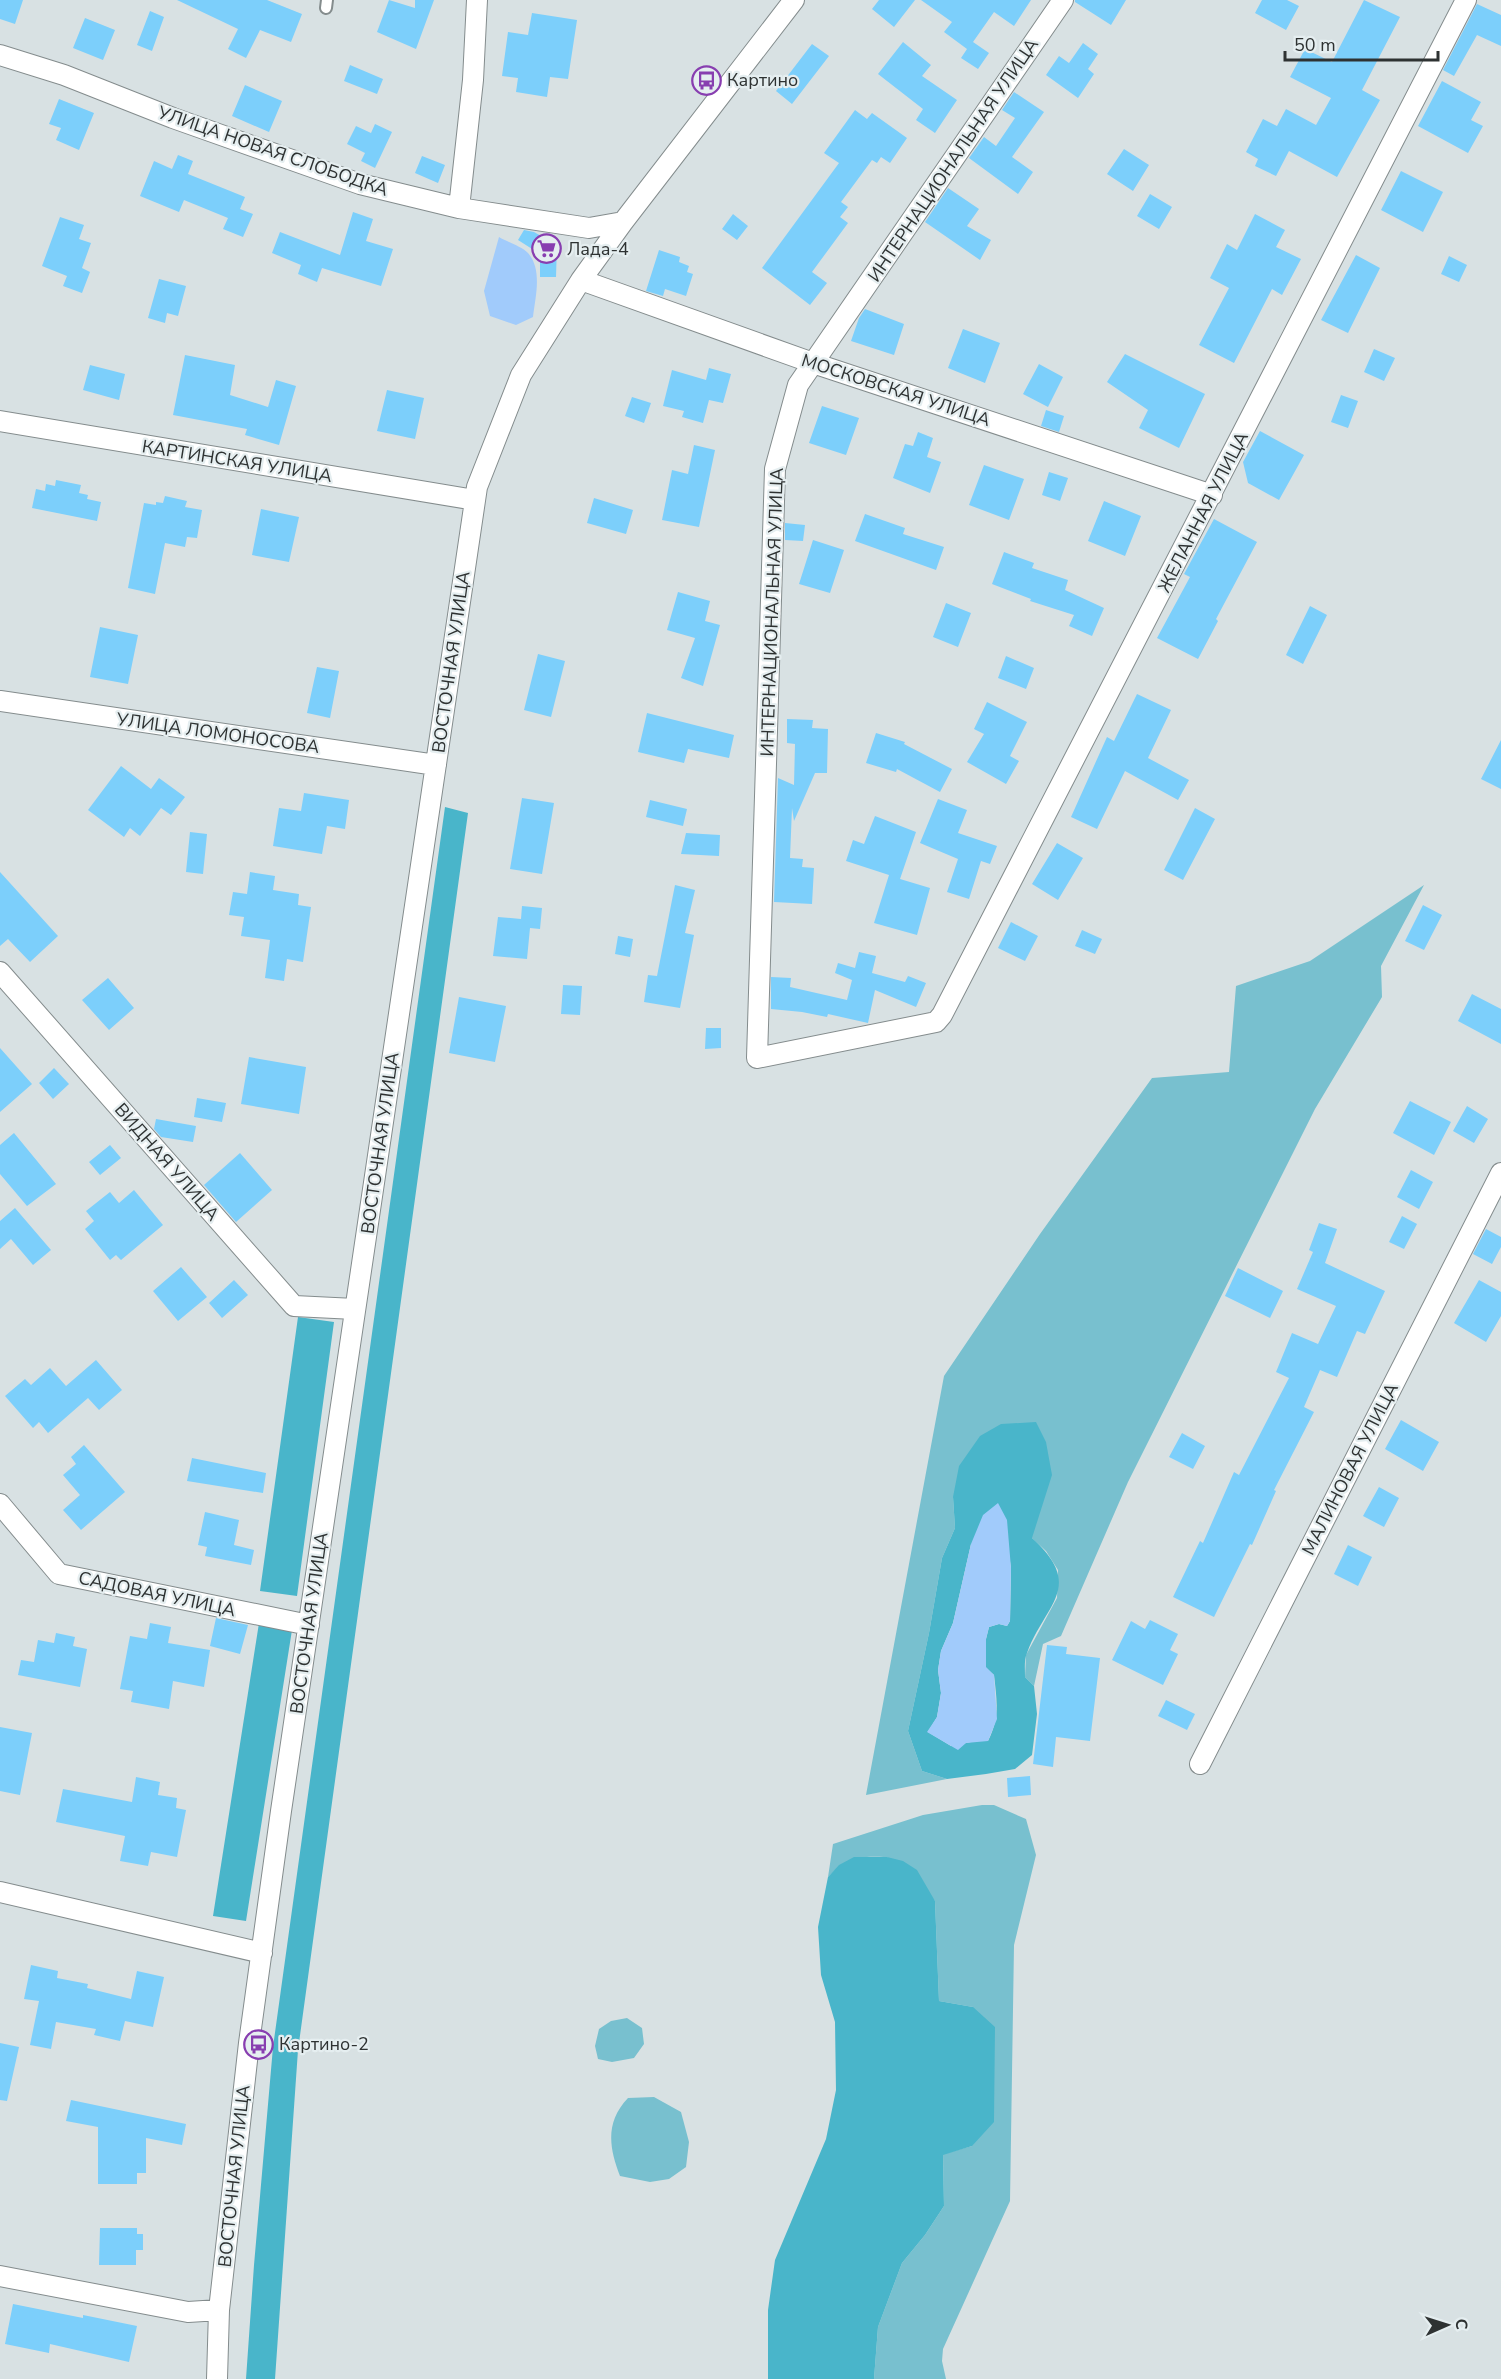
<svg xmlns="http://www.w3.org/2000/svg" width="1501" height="2379" viewBox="0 0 1501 2379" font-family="'Nunito Sans',sans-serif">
<rect width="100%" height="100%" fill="#d8e1e3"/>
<!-- green -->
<path fill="#78c0cf" d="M 1424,885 L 1381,966 L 1382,997 L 1315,1109 L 1128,1482 L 1061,1636 L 1043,1644 L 1034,1686 L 1025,1677 L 1026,1655 L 1057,1598 L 1058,1570 L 1046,1551 L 1032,1538 L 953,1497 L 955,1528 L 942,1558 L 929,1633 L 908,1731 L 922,1771 L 947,1779 L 866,1795 L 944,1376 L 1040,1234 L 1152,1078 L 1229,1072 L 1236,986 L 1310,961 Z
M 982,1805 L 994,1805 L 1026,1819 L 1036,1855 L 1014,1945 L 1010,2201 L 943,2349 L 942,2361 L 946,2379 L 874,2379 L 878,2327 L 902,2263 L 925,2235 L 944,2206 L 943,2154 L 972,2146 L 973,2007 L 939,2001 L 935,1901 L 887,1857 C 859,1856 848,1856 828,1877 L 833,1844 L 923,1815 Z
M 627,2018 L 642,2028 L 644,2044 L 634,2058 L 612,2062 L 598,2059 L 595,2046 L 599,2029 L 611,2021 Z
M 654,2097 L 681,2112 L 689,2142 L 686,2167 L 669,2179 L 650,2182 L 620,2176 C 609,2148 605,2122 628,2098 Z"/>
<!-- forest -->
<path fill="#49b5ca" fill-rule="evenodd" d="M 445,807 L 468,813 L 298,2050 L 275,2379 L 246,2379 L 254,2265 L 273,2047 Z
M 298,1317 L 334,1322 L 297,1596 L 260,1591 Z
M 1036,1422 L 1046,1442 L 1052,1475 L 1032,1538 C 1086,1587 1045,1604 1027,1653 C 1024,1660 1025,1669 1025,1677 L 1034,1686 L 1037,1714 L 1032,1755 L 1015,1769 L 986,1774 L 947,1779 L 922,1771 L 908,1731 L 929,1633 L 942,1558 L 955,1528 L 953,1497 L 959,1466 L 980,1436 L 1001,1424 ZM 971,1544 L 1008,1547 L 1011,1568 L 1010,1621 L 1007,1626 L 999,1624 L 989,1627 L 986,1639 L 986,1668 L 994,1675 C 997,1701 1000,1717 988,1741 L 976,1741 L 951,1746 L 928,1732 L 937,1717 L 941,1693 L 938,1670 L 941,1651 L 953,1623 Z
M 259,1623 L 292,1630 L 246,1921 L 213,1916 Z
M 854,1857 L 887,1857 L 903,1861 L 917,1870 L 935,1901 L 939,2001 L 973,2007 L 995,2027 L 994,2122 L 972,2146 L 943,2155 L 944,2206 L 925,2235 L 902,2263 L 878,2327 L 874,2379 L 768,2379 L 768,2310 L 775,2260 L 826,2139 L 836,2090 L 835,2022 L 821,1975 L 818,1927 L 828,1877 L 839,1865 Z"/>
<!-- water -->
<path fill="#a1cbfb" d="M 499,237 C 507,242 521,246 528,253 C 543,270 535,298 533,317 L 516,325 L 490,316 L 484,291 Z
M 998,1503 L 1007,1520 L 1011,1568 L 1010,1621 L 1007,1626 L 999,1624 L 989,1627 L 986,1639 L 986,1667 L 994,1675 L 997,1719 L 988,1741 L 966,1743 L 958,1750 L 927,1732 L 937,1717 L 941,1693 L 938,1670 L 941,1651 L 953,1623 L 971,1544 L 983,1515 Z"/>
<!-- building -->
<path fill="#7ccffb" d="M 0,0 L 23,0 L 15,24 L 0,19 Z
M 177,0 L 267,0 L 302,14 L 291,42 L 260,30 L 246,58 L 228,49 L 238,29 Z
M 389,0 L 415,8 L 415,0 L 434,0 L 416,49 L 377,32 Z
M 879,0 L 915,0 L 894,27 L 872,9 Z
M 921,0 L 1031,0 L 1014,26 L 994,12 L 973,42 L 989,53 L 978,69 L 961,58 L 967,49 L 944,32 L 952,22 Z
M 1075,0 L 1126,0 L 1111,25 L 1075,2 Z
M 1262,0 L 1287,0 L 1299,6 L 1286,30 L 1255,13 Z
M 1364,0 L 1400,17 L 1362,90 L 1380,100 L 1337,177 L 1289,151 L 1276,176 L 1255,166 L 1258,159 L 1246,152 L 1263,119 L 1277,126 L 1286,109 L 1316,125 L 1331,98 L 1290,77 L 1305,49 L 1332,62 Z
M 1477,4 L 1501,15 L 1501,46 L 1477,35 L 1454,76 L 1443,70 Z
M 150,11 L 164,17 L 152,51 L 137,45 Z
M 532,13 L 577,20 L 568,79 L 550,77 L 547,97 L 516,92 L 518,78 L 502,76 L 508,32 L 528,35 Z
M 85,18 L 115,30 L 103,60 L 73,48 Z
M 903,42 L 931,65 L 922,76 L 957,100 L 935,133 L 916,120 L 923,109 L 878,74 Z
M 1083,43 L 1098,54 L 1088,69 L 1094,74 L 1078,98 L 1046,75 L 1059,56 L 1069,63 Z
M 812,44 L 829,56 L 792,104 L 776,91 Z
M 350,65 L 383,79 L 377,94 L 344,81 Z
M 1442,81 L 1481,102 L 1471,120 L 1483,126 L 1468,153 L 1418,126 Z
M 245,85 L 282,101 L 269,132 L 232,116 Z
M 1014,92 L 1044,112 L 1012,157 L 1033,172 L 1018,194 L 969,158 L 984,137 L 996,146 L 1015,118 L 1002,110 Z
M 59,99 L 94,113 L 79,150 L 56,140 L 61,128 L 49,124 Z
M 855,110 L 867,119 L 872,113 L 907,138 L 890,163 L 881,157 L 877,163 L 872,160 L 841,202 L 848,207 L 840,217 L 848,223 L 812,272 L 827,283 L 810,305 L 762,268 L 839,163 L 824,153 Z
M 375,124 L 392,132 L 375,168 L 361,161 L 365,153 L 347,144 L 356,126 L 371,133 Z
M 1124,149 L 1149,165 L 1133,191 L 1107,174 Z
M 178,155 L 193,161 L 188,174 L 245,197 L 240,209 L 253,214 L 243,237 L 223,229 L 228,218 L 184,200 L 179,212 L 140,196 L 154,161 L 172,169 Z
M 422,156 L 445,165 L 438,183 L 415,173 Z
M 1401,171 L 1443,192 L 1423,232 L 1381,210 Z
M 948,188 L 979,209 L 967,226 L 991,240 L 980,260 L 925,222 Z
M 1150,194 L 1172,207 L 1159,229 L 1137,216 Z
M 353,212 L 373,219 L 366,241 L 393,249 L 381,286 L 322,268 L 317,282 L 298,274 L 301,265 L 272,253 L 280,232 L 340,255 Z
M 733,214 L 748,226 L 737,240 L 722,229 Z
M 1255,214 L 1285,230 L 1276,247 L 1301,259 L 1282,295 L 1272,289 L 1234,363 L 1199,345 L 1229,288 L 1210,278 L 1227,244 L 1237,250 Z
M 60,217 L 84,225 L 79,239 L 91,243 L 82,268 L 90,272 L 82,293 L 63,286 L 67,276 L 42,266 Z
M 524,230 L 534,232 L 557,245 L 556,277 L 540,277 L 540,254 L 518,240 Z
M 659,250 L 680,257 L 679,262 L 689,266 L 687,272 L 693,274 L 686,296 L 665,289 L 663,296 L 646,291 Z
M 1356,255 L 1380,268 L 1348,333 L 1321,320 Z
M 1449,256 L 1467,265 L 1459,282 L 1441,274 Z
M 159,279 L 186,286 L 178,316 L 167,313 L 165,323 L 148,318 Z
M 865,309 L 904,324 L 894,355 L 851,341 L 859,318 Z
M 963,329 L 1000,343 L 985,383 L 948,368 Z
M 1374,349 L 1395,358 L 1384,381 L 1364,372 Z
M 1125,354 L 1205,394 L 1179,448 L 1139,428 L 1148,410 L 1107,382 Z
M 185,355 L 235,365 L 230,395 L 268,407 L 276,380 L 296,386 L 279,445 L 245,435 L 247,429 L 173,415 Z
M 1039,364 L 1063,377 L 1048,407 L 1023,394 Z
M 90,365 L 125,374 L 119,400 L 83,390 Z
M 709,368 L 731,374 L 723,403 L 709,400 L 703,423 L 682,417 L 684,411 L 663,406 L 672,370 L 706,380 Z
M 387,390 L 424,398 L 415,439 L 377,431 Z
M 1341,395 L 1358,401 L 1348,428 L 1331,422 Z
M 632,397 L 651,403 L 644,423 L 625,416 Z
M 822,406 L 859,418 L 846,455 L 809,443 Z
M 1046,410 L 1064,416 L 1059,432 L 1041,426 Z
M 1260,431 L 1304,455 L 1279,500 L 1248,483 L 1243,462 Z
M 918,432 L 933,438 L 927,457 L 941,462 L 930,493 L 893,478 L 905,444 L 913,446 Z
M 694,445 L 715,450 L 699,527 L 662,520 L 672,470 L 688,474 Z
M 984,465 L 1024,479 L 1009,520 L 969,505 Z
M 1049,472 L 1068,478 L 1060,501 L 1042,495 Z
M 56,480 L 81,485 L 79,493 L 88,495 L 87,499 L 101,502 L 97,521 L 32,508 L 36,489 L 45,491 L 46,484 L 55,486 Z
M 165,496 L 187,501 L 185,507 L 202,510 L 197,538 L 187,537 L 185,547 L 165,543 L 155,594 L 128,588 L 144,503 L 156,505 L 156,502 L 163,503 Z
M 594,498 L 633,510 L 626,534 L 587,523 Z
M 1104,501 L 1141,516 L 1125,556 L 1088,541 Z
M 261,509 L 299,517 L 289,562 L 252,555 Z
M 865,514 L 905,528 L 903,534 L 944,547 L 936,570 L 855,541 Z
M 1214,519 L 1257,542 L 1216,619 L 1218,621 L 1198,659 L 1157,638 L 1190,577 L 1184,574 Z
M 785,523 L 805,525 L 803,541 L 785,540 Z
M 813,540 L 844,550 L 830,593 L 799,584 Z
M 1004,552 L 1034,563 L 1032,568 L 1068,580 L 1065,590 L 1104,608 L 1092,636 L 1069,626 L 1074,615 L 1030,601 L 1031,599 L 992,584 Z
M 678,592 L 710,601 L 705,621 L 720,625 L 703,686 L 681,678 L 695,638 L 667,630 Z
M 946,603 L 971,613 L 958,647 L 933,637 Z
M 1310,606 L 1327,615 L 1303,664 L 1286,655 Z
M 100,627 L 138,635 L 128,684 L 90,677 Z
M 538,654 L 565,661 L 551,717 L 524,710 Z
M 1006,656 L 1034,668 L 1026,689 L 998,678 Z
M 317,667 L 339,671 L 330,718 L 307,713 Z
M 1137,694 L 1171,710 L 1148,758 L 1189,780 L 1178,800 L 1125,771 L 1097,829 L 1071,817 L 1107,737 L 1114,741 Z
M 987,702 L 1027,722 L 1010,756 L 1019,761 L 1006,784 L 967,762 L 984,734 L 974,729 Z
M 647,713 L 734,735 L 729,758 L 688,749 L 684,763 L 638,752 Z
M 787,719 L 813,720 L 812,728 L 828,729 L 827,773 L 815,773 L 794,821 L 792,808 L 790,858 L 803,859 L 802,867 L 814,868 L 812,904 L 774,902 L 778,778 L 794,785 L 795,744 L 787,743 Z
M 876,733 L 905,742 L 904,744 L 952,769 L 940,792 L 897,769 L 896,772 L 866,763 Z
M 1501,740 L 1501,789 L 1481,779 Z
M 121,766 L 151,789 L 159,778 L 185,797 L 171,815 L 161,808 L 140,836 L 130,828 L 124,837 L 88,810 Z
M 304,793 L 349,800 L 345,829 L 327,826 L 322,854 L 273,846 L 279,808 L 301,811 Z
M 522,798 L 554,803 L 542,874 L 510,869 Z
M 938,799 L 967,810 L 958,833 L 997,846 L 990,864 L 981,861 L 969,899 L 947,892 L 958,859 L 920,843 Z
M 650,800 L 687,809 L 683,826 L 646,817 Z
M 1195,808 L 1215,819 L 1183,880 L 1164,870 Z
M 875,816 L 916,832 L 900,879 L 930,888 L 917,935 L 874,923 L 889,875 L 846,861 L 853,840 L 864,844 Z
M 190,832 L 207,834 L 203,874 L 186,872 Z
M 686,833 L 720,835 L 719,856 L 681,854 Z
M 1057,843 L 1083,858 L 1058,900 L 1032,884 Z
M 0,872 L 58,936 L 30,962 L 8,939 L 0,946 Z
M 250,872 L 275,876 L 273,890 L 299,894 L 298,905 L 311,907 L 303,962 L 287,959 L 284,981 L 265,978 L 270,940 L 241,936 L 244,917 L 229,915 L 233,892 L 247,894 Z
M 675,885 L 695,890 L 685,933 L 694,935 L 680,1008 L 644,1002 L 648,975 L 657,976 Z
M 1423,905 L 1442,915 L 1424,950 L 1405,941 Z
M 522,906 L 542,908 L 540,929 L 530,928 L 527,959 L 493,956 L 498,917 L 521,919 Z
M 1011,922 L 1038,936 L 1025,961 L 998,948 Z
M 1082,930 L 1102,939 L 1095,954 L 1075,946 Z
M 618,936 L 633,939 L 630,957 L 615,954 Z
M 859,952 L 876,956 L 872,973 L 905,982 L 908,976 L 926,983 L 916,1007 L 875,990 L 868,1023 L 828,1014 L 827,1017 L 802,1012 L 771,1009 L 771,977 L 791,978 L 790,987 L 847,1000 L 852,980 L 835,973 L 838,963 L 855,968 Z
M 108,978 L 134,1008 L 109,1030 L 82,1000 Z
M 563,985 L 582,986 L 580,1015 L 561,1014 Z
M 1472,994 L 1501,1009 L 1501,1044 L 1458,1021 Z
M 459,997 L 506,1006 L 495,1062 L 449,1053 Z
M 706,1028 L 721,1028 L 721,1048 L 705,1049 Z
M 0,1048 L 32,1084 L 0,1112 Z
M 249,1057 L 306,1067 L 299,1114 L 241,1104 Z
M 54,1068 L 69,1084 L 53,1099 L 39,1083 Z
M 197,1098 L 226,1103 L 222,1122 L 194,1117 Z
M 1410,1101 L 1451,1122 L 1434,1155 L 1393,1133 Z
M 1467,1106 L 1488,1119 L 1474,1143 L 1453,1131 Z
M 156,1119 L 196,1126 L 193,1142 L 161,1137 L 154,1129 Z
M 14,1133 L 56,1184 L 27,1206 L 0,1174 L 0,1145 Z
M 110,1145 L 121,1158 L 100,1175 L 89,1162 Z
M 240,1153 L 272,1190 L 236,1222 L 204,1185 Z
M 1411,1170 L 1433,1182 L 1419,1209 L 1397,1197 Z
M 134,1190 L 163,1225 L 121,1260 L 116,1255 L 110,1260 L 85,1229 L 94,1221 L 86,1211 L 110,1192 L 119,1203 Z
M 15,1208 L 51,1250 L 33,1265 L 11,1239 L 0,1249 L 0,1221 Z
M 1402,1216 L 1417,1224 L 1404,1249 L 1389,1242 Z
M 1319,1223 L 1337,1229 L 1325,1263 L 1385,1291 L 1365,1334 L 1357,1331 L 1337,1377 L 1320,1370 L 1304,1407 L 1314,1412 L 1274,1490 L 1276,1491 L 1252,1545 L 1250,1544 L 1214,1617 L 1173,1597 L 1200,1541 L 1203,1543 L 1234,1472 L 1239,1475 L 1289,1378 L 1276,1372 L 1292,1333 L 1318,1344 L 1336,1306 L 1297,1289 L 1313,1252 L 1309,1250 Z
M 1486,1229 L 1501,1237 L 1501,1247 L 1492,1264 L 1473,1254 Z
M 181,1267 L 207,1297 L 178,1321 L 153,1291 Z
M 1238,1268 L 1283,1291 L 1270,1318 L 1225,1296 Z
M 234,1280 L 248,1295 L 222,1318 L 209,1303 Z
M 1479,1280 L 1501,1292 L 1501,1316 L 1486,1342 L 1454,1323 Z
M 96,1360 L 122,1390 L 99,1410 L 88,1398 L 48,1433 L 39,1422 L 33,1428 L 5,1396 L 25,1379 L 31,1385 L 50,1368 L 66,1386 Z
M 1401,1420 L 1439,1442 L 1423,1471 L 1385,1449 Z
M 1182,1433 L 1205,1446 L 1193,1469 L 1169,1457 Z
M 84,1445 L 125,1492 L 81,1530 L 63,1510 L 80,1495 L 63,1475 L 76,1464 L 71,1457 Z
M 192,1458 L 266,1473 L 263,1493 L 187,1481 Z
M 1379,1487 L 1399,1498 L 1384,1527 L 1363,1516 Z
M 205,1512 L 239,1520 L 234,1545 L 254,1550 L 251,1565 L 205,1556 L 207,1547 L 198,1545 Z
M 1348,1545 L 1372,1557 L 1358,1586 L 1334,1574 Z
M 216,1618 L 248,1625 L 240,1654 L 210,1646 Z
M 1150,1620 L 1178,1634 L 1170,1650 L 1178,1654 L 1163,1685 L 1112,1660 L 1131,1621 L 1145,1629 Z
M 150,1623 L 171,1627 L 168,1643 L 210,1650 L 204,1687 L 173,1681 L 169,1709 L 131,1702 L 133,1691 L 120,1689 L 130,1636 L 147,1639 Z
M 56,1633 L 75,1637 L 73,1646 L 87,1649 L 80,1687 L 18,1675 L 21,1660 L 34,1662 L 38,1640 L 54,1643 Z
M 1047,1645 L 1067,1647 L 1066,1654 L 1100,1658 L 1090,1741 L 1056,1737 L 1053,1767 L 1033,1764 Z
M 1166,1700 L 1195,1714 L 1187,1730 L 1158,1716 Z
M 0,1727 L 32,1733 L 20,1795 L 0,1791 Z
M 1030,1776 L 1031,1795 L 1008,1797 L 1007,1778 Z
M 136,1777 L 160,1782 L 158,1795 L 177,1798 L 176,1808 L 186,1810 L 177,1857 L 151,1852 L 148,1866 L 120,1861 L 125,1836 L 56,1822 L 63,1789 L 132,1802 Z
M 31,1965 L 58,1971 L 57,1978 L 88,1984 L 87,1988 L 131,1999 L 137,1971 L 164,1977 L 153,2027 L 125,2021 L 120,2041 L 94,2035 L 96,2029 L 56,2022 L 51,2049 L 30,2045 L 39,2001 L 24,1999 Z
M 0,2043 L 19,2047 L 7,2101 L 0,2100 Z
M 71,2100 L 186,2124 L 182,2145 L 146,2138 L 146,2173 L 137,2173 L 137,2184 L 98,2184 L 98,2127 L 66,2121 Z
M 100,2228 L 137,2228 L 137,2234 L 143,2234 L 143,2250 L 136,2250 L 136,2265 L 99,2265 Z
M 13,2304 L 83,2318 L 83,2315 L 137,2326 L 129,2362 L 50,2344 L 49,2353 L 5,2344 Z"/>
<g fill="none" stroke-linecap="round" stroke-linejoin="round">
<defs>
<path id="service" d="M 326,8 L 327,0"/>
<path id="minor" d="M 1063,0 L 798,385 L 775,469 L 757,1058 L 936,1022 L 942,1015 L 1466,0
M 0,55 L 64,75 L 173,118 L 360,184 L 459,208 L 589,228 L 623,222
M 459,208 L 473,80 L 477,0
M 581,280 L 813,363 L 1212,495
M 0,421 L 475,500
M 0,701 L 436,765
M 0,972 L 294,1306 L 355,1309
M 0,1504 L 59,1574 L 309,1625
M 1200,1764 L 1501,1173
M 0,1892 L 262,1953
M 0,2276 L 188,2312 L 219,2310
M 217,2379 L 219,2310 L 249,2043 L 281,1811 L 477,487 L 521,375 L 581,280 L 623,222 L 794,0"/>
</defs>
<!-- service casing -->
<use href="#service" stroke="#848c8d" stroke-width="14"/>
<!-- minor casing -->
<use href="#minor" stroke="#848c8d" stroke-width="22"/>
<!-- service -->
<use href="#service" stroke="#fff" stroke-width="10"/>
<!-- minor -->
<use href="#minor" stroke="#fff" stroke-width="20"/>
</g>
<!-- icons -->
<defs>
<symbol id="bus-ring" viewBox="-11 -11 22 22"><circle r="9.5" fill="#e5eef0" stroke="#883eb0" stroke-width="1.5"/><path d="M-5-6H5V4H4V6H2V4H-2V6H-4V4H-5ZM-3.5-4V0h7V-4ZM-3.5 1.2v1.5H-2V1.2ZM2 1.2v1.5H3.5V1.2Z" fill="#883eb0"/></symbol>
<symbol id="supermarket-ring" viewBox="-11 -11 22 22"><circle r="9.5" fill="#e5eef0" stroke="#883eb0" stroke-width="1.5"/><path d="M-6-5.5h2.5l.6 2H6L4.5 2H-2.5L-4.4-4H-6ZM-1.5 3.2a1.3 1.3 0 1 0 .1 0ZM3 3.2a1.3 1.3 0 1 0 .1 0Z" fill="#883eb0"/></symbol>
</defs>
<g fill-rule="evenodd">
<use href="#bus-ring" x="690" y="64" width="33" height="33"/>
<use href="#supermarket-ring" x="530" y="232" width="33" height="33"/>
<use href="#bus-ring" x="242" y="2028" width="33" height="33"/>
</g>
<g text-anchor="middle" stroke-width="4.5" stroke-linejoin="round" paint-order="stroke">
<!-- poi labels -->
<g font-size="18" fill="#2e3232" stroke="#e5eef0" text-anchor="start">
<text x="727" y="86">Картино</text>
<text x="567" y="255">Лада-4</text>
<text x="279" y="2050">Картино-2</text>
</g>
<!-- street labels -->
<g font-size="18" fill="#2e3232" stroke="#e5eef0">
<text transform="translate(273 151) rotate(19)" y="6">УЛИЦА НОВАЯ СЛОБОДКА</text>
<text transform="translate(953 160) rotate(-56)" y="6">ИНТЕРНАЦИОНАЛЬНАЯ УЛИЦА</text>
<text transform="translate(896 390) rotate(18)" y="6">МОСКОВСКАЯ УЛИЦА</text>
<text transform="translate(237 461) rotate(9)" y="6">КАРТИНСКАЯ УЛИЦА</text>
<text transform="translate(1203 512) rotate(-63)" y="6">ЖЕЛАННАЯ УЛИЦА</text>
<text transform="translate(772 612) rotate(-88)" y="6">ИНТЕРНАЦИОНАЛЬНАЯ УЛИЦА</text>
<text transform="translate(451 662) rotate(-82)" y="6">ВОСТОЧНАЯ УЛИЦА</text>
<text transform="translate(218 733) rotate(8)" y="6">УЛИЦА ЛОМОНОСОВА</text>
<text transform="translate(380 1143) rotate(-82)" y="6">ВОСТОЧНАЯ УЛИЦА</text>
<text transform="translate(167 1162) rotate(49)" y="6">ВИДНАЯ УЛИЦА</text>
<text transform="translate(1350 1469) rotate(-63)" y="6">МАЛИНОВАЯ УЛИЦА</text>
<text transform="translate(157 1594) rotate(12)" y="6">САДОВАЯ УЛИЦА</text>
<text transform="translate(309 1623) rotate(-82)" y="6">ВОСТОЧНАЯ УЛИЦА</text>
<text transform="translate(234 2176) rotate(-84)" y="6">ВОСТОЧНАЯ УЛИЦА</text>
</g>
</g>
<!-- north arrow -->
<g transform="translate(1447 2325) rotate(87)" stroke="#e5eef0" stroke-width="4.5" paint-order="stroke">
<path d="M0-4.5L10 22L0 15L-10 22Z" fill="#2e3232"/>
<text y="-9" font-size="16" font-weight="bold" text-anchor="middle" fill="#2e3232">С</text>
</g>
<!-- scale -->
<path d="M1285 51v9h153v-9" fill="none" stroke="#2e3232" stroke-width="3"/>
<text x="1294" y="51" font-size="18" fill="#2e3232" stroke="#e5eef0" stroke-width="4.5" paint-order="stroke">50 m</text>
</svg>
